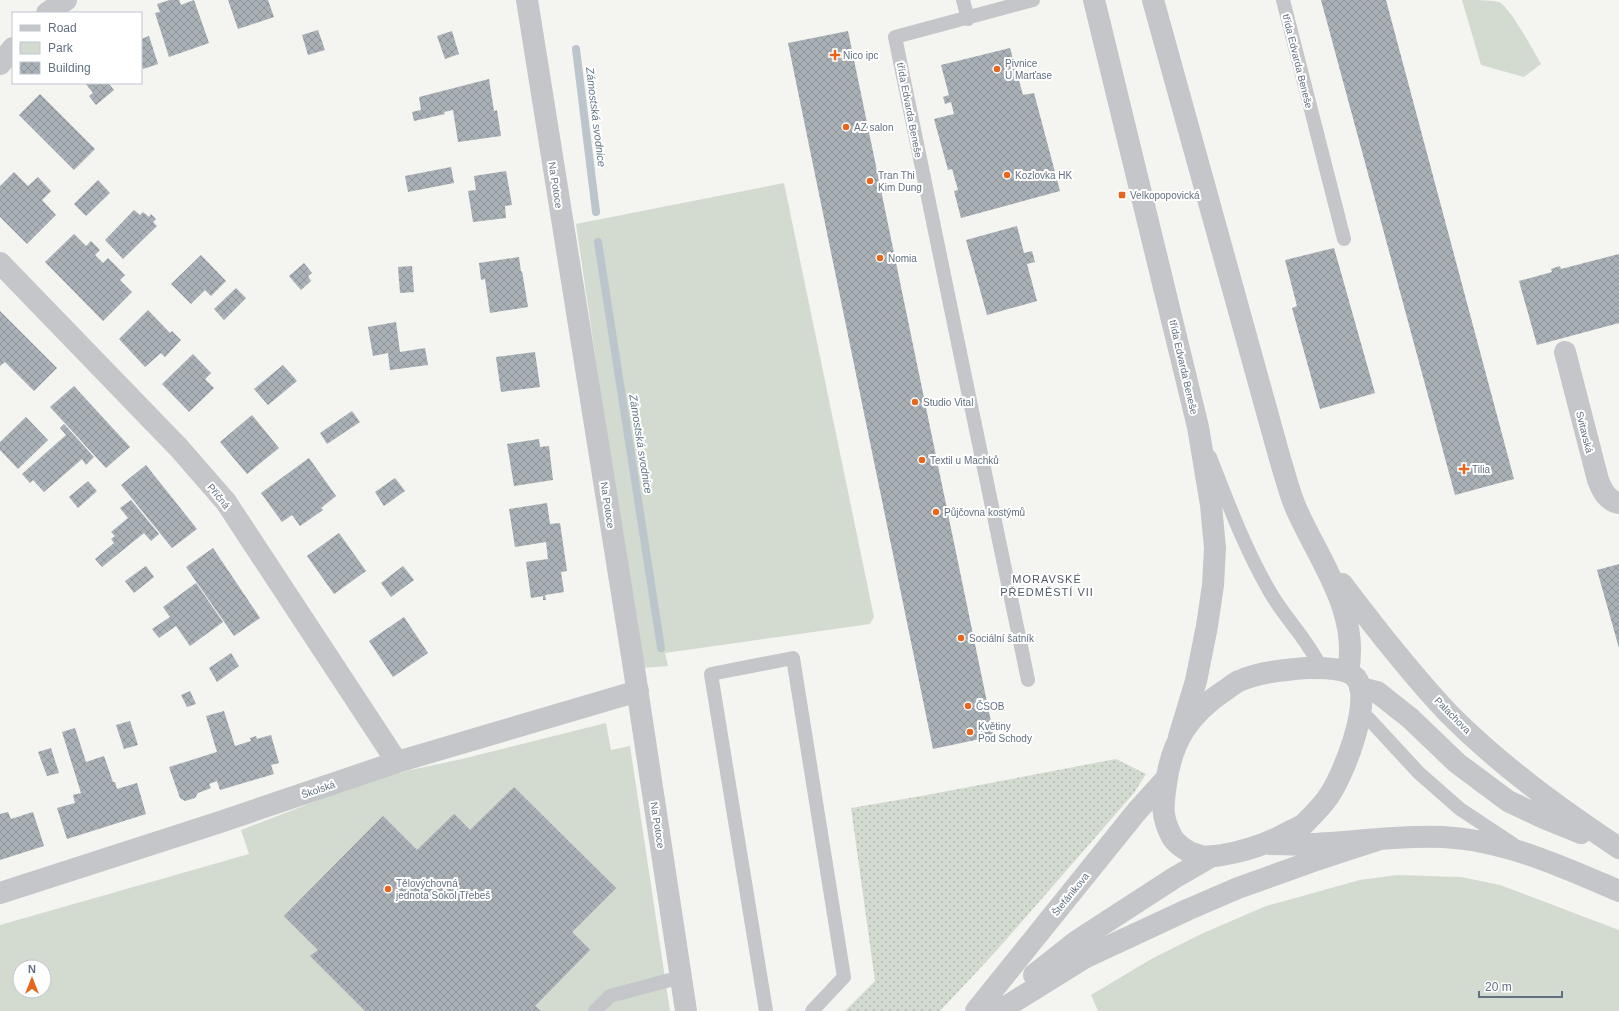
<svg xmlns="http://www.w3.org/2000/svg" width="1619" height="1011" viewBox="0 0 1619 1011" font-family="Arial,sans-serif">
<defs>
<pattern id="grass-dots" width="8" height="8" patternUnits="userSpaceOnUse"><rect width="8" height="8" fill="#d3dbd1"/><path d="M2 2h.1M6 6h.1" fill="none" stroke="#afb6af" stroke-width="1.8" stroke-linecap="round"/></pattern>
<pattern id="building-cross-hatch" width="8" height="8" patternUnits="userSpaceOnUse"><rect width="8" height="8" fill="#a9b0b6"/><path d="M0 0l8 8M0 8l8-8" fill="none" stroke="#8d9499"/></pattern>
</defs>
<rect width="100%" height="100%" fill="#f4f4f0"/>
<!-- grass -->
<path fill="url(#grass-dots)" d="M 1116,759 L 1146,774 L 1134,793 L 997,950 L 940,1011 L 845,1011 L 875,981 L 851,808 L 927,795 Z"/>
<!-- green -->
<path fill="#d3dbd1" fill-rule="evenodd" d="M 1462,0 C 1473,0 1489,0 1499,2 C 1510,7 1534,52 1541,64 L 1524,77 L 1481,65 Z
M 784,183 L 874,617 L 870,624 L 665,653 L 668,666 L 641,668 L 576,224 Z
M 606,723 L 611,750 L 630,746 L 670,1011 L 0,1011 L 0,925 L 249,854 L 241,830 L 378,777 L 462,759 ZM 20,967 L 44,967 L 44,991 L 20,991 Z
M 1397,875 L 1461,877 L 1500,885 L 1619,930 L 1619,1011 L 1098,1011 L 1091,995 L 1153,958 L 1201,934 L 1266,906 L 1360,880 Z"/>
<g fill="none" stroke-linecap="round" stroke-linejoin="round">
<!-- stream -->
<path stroke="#bcc5cc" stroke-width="8" d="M 576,49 L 596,212
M 598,242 L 661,648"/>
</g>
<!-- building -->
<path fill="url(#building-cross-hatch)" d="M 170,0 L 179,0 L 181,5 L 194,0 L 209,43 L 169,57 L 155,13 L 160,12 L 157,4 Z
M 228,0 L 268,0 L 274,17 L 238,29 Z
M 1321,0 L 1386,0 L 1514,479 L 1455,495 Z
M 318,30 L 325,50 L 308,55 L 302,35 Z
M 452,31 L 459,54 L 445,59 L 437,36 Z
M 848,31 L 994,736 L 933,749 L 788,43 Z
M 149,36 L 158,64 L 143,69 L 141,64 L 141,39 Z
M 1010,48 L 1023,95 L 1034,93 L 1060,191 L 961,218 L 954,191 L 958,190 L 952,169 L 948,170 L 934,119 L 954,114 L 951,102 L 945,104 L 943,97 L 949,95 L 941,65 Z
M 489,79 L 494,111 L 497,110 L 501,136 L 458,142 L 453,110 L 444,112 L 445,114 L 414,121 L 412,112 L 421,110 L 419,97 Z
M 85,83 L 108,83 L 114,90 L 96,105 L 89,96 L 93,93 Z
M 40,94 L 95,149 L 74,170 L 19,115 Z
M 451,167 L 454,183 L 408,192 L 405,176 Z
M 506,171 L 512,205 L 505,206 L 506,218 L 473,222 L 468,191 L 476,190 L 474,176 Z
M 14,172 L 28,186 L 38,177 L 51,191 L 42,200 L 56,215 L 27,244 L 0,217 L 0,186 Z
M 98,180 L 110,193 L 86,216 L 74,204 Z
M 134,210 L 140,215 L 143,212 L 149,217 L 151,214 L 156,219 L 153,222 L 157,226 L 123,259 L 105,240 Z
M 1017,226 L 1024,253 L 1032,251 L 1035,262 L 1027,264 L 1037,301 L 987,315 L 966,240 Z
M 74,234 L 86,246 L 91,241 L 100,250 L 95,255 L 103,263 L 108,258 L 125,275 L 120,280 L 132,292 L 103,321 L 45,262 Z
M 1334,248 L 1375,393 L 1320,409 L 1292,308 L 1297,306 L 1285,260 Z
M 1619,254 L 1619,323 L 1537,345 L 1519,281 L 1552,272 L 1551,269 L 1560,266 L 1561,269 Z
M 201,255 L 226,281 L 211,296 L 205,290 L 191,304 L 171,284 Z
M 519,257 L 521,272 L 522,271 L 528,307 L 490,313 L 485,279 L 481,280 L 479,263 Z
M 304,263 L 312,273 L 308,276 L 311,281 L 301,290 L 289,276 Z
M 412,266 L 414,292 L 400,293 L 398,267 Z
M 236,288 L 246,298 L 224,320 L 214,309 Z
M 148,310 L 170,333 L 172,331 L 181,340 L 165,357 L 161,353 L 145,367 L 119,339 Z
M 0,311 L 57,368 L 34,391 L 5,362 L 0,366 Z
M 396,322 L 400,352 L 425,348 L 428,365 L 390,370 L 388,353 L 373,356 L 368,327 Z
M 535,352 L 540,387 L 501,392 L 496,357 Z
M 193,354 L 211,373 L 205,379 L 214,388 L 189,412 L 162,384 Z
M 283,365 L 297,381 L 268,405 L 254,389 Z
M 74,386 L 130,447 L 106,468 L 50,407 Z
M 352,411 L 360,422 L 327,444 L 320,433 Z
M 252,415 L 279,448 L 247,474 L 220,442 Z
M 26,417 L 48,440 L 18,469 L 0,450 L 0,442 Z
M 64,424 L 94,457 L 86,465 L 82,459 L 44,492 L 33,480 L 30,483 L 22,474 L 66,435 L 60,428 Z
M 539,439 L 540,447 L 549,446 L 553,480 L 514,486 L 507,444 Z
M 309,458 L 336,496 L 321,508 L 323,510 L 300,526 L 292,515 L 282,522 L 261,493 Z
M 146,465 L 197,529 L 172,548 L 121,485 Z
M 395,478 L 405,491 L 384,506 L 375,492 Z
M 88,481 L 97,491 L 78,508 L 69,497 Z
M 131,500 L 159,534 L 151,541 L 144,533 L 102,567 L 95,559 L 114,543 L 111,539 L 115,536 L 111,532 L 128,518 L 120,508 Z
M 547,503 L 550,524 L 560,523 L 567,571 L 561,572 L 564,592 L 545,595 L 546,600 L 543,600 L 543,596 L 531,598 L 526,562 L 548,559 L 546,542 L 515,547 L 509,509 Z
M 339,533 L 366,571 L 334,594 L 307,556 Z
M 213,548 L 260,618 L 234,636 L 186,567 Z
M 1619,564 L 1619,648 L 1597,570 Z
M 146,566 L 154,577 L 134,593 L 125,581 Z
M 403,566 L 414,580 L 391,597 L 381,583 Z
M 196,583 L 223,622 L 190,646 L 176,626 L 159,638 L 152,629 L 170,617 L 163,607 Z
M 404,617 L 428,653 L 393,677 L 369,641 Z
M 231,653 L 239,666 L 217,682 L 209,668 Z
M 190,691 L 196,704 L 187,707 L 181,695 Z
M 224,711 L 235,746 L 251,741 L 250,738 L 256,736 L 257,739 L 271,735 L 279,763 L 271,765 L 274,774 L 220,790 L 217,781 L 209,784 L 211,788 L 198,793 L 195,798 L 185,801 L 180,798 L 169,767 L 217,752 L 206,716 Z
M 130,721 L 138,745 L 124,749 L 116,725 Z
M 75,728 L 86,762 L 104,756 L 113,782 L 115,782 L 117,789 L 137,783 L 146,814 L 67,839 L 57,808 L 75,803 L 73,795 L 81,793 L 62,732 Z
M 51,748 L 59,773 L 47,776 L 38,752 Z
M 514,787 L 616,888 L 572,932 L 590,950 L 535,1006 L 541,1011 L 365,1011 L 310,956 L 318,950 L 284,916 L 383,816 L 417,850 L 454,814 L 470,830 Z
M 8,812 L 11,819 L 33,812 L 44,846 L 0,860 L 0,814 Z"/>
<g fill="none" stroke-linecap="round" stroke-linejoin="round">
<!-- service -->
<path stroke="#c4c6ca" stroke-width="14" d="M 963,0 L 968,19
M 1283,0 L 1344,239
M 1210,457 C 1228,503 1245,549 1270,592 C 1285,618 1308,640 1321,668
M 1028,680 L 958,343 L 895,37 L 1033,0
M 1361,714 L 1369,719 L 1419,773 L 1460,809 L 1513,844
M 595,1011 L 610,996 L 681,977
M 766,1011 L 711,674 L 793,658 L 844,977 L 812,1011"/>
<!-- minor -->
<path stroke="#c4c6ca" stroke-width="22" d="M 527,0 L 633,662 L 686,1011
M 47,13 L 66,0
M 0,64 L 13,48
M 0,263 L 179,448 L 226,502 L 397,762
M 1565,352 L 1598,480 C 1602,490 1607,501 1619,503
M 0,893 L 217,823 L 397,762 L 638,691"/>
<!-- tertiary -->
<path stroke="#c4c6ca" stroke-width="22" d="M 1094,0 L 1198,427 L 1211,505 L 1215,548 L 1213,585 L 1207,626 L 1196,681 L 1179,737
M 1153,0 L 1280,459 C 1285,475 1289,491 1295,506 C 1318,560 1360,610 1348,672
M 1342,584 C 1376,629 1411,674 1450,715 C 1501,766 1559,808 1619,848
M 1306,668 C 1319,668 1347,667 1356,678 C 1374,700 1342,780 1326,800 C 1320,808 1312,816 1305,823 C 1301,827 1294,829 1289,832 C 1267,844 1247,851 1222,855 C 1215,856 1205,858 1198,855 C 1189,853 1175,844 1171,835 C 1161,815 1163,806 1166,784 C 1171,743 1189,714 1224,691 C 1229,688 1234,683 1239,681 C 1260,672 1283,670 1306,668 Z
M 1360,688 L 1377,692 L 1410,718 L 1457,763 L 1508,801 L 1544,818 L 1581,833
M 1270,844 C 1284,844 1298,845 1312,844 C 1355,842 1399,835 1443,837 C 1505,840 1563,867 1619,891
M 1034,975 L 1077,941 L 1174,878 L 1212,856
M 976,1011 L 1137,811 L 1166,779
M 999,1011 L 1086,957 L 1187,910 L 1238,888 L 1319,859 L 1380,839"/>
</g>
<!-- markers -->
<g fill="#e6661e" stroke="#fff" stroke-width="1.5">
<path d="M833 49h4v4h4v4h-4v4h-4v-4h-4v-4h4z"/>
<circle cx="997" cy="69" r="4"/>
<circle cx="846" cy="127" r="4"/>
<circle cx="1007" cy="175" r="4"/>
<circle cx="870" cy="181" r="4"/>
<rect x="1118" y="191" width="8" height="8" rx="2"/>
<circle cx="880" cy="258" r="4"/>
<circle cx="915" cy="402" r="4"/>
<circle cx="922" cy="460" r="4"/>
<path d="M1462 463h4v4h4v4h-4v4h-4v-4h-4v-4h4z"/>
<circle cx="936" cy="512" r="4"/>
<circle cx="961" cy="638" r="4"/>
<circle cx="968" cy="706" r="4"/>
<circle cx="970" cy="732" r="4"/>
<circle cx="388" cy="889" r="4"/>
</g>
<g text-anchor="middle" stroke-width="4" stroke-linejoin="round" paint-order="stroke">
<!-- poi labels -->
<g font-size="10" fill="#627081" stroke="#fff" text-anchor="start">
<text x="843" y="59">Nico ipc</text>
<text x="1005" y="67">Pivnice<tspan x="1005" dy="12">U Marťase</tspan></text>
<text x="854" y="131">AZ salon</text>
<text x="878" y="179">Tran Thi<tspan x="878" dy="12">Kim Dung</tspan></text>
<text x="1015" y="179">Kozlovka HK</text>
<text x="1130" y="199">Velkopopovická</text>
<text x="888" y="262">Nomia</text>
<text x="923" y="406">Studio Vital</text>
<text x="930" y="464">Textil u Machků</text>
<text x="1472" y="473">Tilia</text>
<text x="944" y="516">Půjčovna kostýmů</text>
<text x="969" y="642">Sociální šatník</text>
<text x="976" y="710">ČSOB</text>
<text x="978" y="730">Květiny<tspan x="978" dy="12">Pod Schody</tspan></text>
<text x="396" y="887">Tělovýchovná<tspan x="396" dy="12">jednota Sokol Třebeš</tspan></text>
</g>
<!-- street labels -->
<g font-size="10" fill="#627081" stroke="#fff">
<text transform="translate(1298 61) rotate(76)" y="4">třída Edvarda Beneše</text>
<text transform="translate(910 110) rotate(79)" y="4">třída Edvarda Beneše</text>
<text transform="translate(556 185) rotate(81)" y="4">Na Potoce</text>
<text transform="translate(1184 367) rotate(77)" y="4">třída Edvarda Beneše</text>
<text transform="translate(1585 432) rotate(76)" y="4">Svitavská</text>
<text transform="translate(219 496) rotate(51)" y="4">Příčná</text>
<text transform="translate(608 505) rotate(81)" y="4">Na Potoce</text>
<text transform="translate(1453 715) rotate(45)" y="4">Palachova</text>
<text transform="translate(318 789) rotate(-19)" y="4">Školská</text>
<text transform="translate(658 825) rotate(81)" y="4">Na Potoce</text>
<text transform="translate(1070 894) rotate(-51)" y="4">Štefánikova</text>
</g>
<!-- water labels -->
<g font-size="11" font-style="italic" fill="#637886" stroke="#fff">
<text transform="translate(596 117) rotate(83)" y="4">Zámostská svodnice</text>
<text transform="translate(641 444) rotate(81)" y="4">Zámostská svodnice</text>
</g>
<!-- neighbourhood labels -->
<g font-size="11" letter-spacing="1" fill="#505a66" stroke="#fff">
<text x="1047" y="583">MORAVSKÉ<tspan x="1047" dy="13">PŘEDMĚSTÍ VII</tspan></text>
</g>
</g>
<!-- legend -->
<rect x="12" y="12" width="130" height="72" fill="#ffffff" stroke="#c0c6cd"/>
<rect x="20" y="25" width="20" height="6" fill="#c4c6ca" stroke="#c0c6cd"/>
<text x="48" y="32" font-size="12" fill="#627081">Road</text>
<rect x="20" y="42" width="20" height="12" fill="#d3dbd1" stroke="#c0c6cd"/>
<text x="48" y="52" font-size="12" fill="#627081">Park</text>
<rect x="20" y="62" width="20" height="12" fill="url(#building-cross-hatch)" stroke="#c0c6cd"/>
<text x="48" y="72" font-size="12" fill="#627081">Building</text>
<!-- north arrow -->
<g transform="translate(32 979)"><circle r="19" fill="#ffffff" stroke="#c0c6cd"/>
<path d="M0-3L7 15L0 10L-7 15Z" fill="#e6661e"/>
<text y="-6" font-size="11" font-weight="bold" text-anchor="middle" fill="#627081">N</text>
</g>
<!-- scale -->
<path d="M1479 991v6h83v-6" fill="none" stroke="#627081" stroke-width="2"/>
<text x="1485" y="991" font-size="12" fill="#627081" stroke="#ffffff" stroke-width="3" paint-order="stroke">20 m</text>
</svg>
